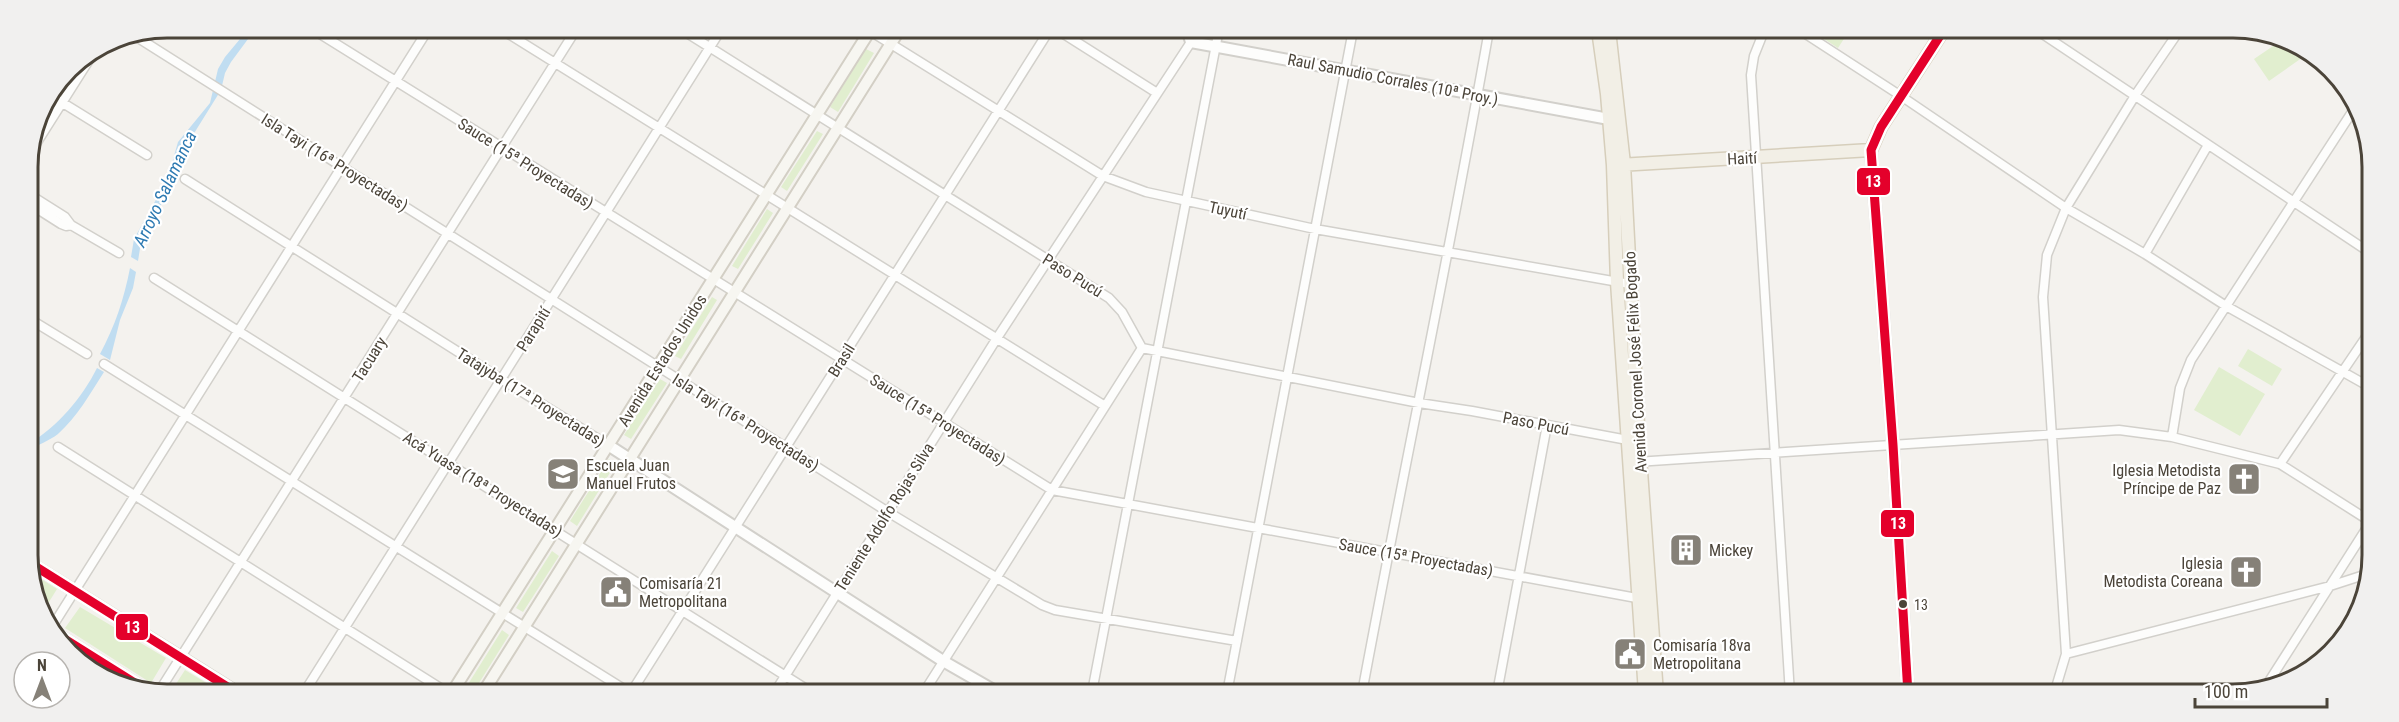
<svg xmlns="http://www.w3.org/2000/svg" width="2399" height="722" viewBox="0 0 2399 722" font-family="'Roboto Condensed',sans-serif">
<rect width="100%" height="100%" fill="#f4f2ee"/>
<!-- green -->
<path fill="#e1eecf" d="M 1812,31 L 1849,31 L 1838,48 Z
M 2282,40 L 2306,55 L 2269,81 L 2254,59 Z
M 866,49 L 874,53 L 838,112 L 830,107 Z
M 817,131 L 823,134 L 787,191 L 781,187 Z
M 767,209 L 773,213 L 738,269 L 732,266 Z
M 712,297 L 717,300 L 681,359 L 675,356 Z
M 2248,349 L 2282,369 L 2272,386 L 2238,366 Z
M 2219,367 L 2265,394 L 2240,436 L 2194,410 Z
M 660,379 L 667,383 L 631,439 L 624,435 Z
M 609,459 L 616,463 L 577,526 L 570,521 Z
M 552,551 L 559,556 L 523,612 L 516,608 Z
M 30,572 L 57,589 L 44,610 L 30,582 Z
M 80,607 L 166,658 L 151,683 L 65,628 Z
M 502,630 L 509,635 L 474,691 L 465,689 Z
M 185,670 L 218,690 L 172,690 Z"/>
<!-- water -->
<path fill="#c0ddf1" d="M 250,27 L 257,27 L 231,62 L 225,73 L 221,90 L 188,143 L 161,205 L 146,232 L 142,236 L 138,261 L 131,257 L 134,239 L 167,180 L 178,142 L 210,103 L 218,69 L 225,57 Z
M 130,268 L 136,272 L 133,288 L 120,320 L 110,360 L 100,354 C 115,326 124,299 130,268 Z
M 97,368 L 104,372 C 90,394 77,417 58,434 C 49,441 39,444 29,450 L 29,444 C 58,426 82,398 97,368 Z"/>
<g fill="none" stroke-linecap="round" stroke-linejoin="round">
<defs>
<path id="minor" d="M 309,27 L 1052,490 L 1642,599
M 499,28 L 1105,406
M 679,28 L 1109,298 L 1122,312 L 1142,348 L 1419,403 L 1472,411 L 1633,441
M 867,29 L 1103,176 L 1146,192 L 1315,229 L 1630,284
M 1056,29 L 1157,93
M 1764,31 L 1754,56 L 1751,75 L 1790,694
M 1801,31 L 1901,96 L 2066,208 L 2145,254 L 2226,306 L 2368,386
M 2038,31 L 2369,252
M 132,34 L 888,512 L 1042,605 L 1055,610 L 1237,641
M 50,95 L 147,155
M 27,158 L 96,49
M 185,179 L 501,379 L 608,445
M 27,193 L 65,217 L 71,225 L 119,253
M 28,203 L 61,224 L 66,226 L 71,225
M 2145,254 L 2208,145
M 154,278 L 811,692
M 28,318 L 87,354
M 104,364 L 627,691
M 2172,437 L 2180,388 L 2191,360 L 2354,109
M 58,447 L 445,691
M 1636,462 L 2119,430 L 2172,437 L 2280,464 L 2368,520
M 2280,464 L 2368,334
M 52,627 L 429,28
M 2066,654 L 2330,586 L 2367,574
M 2268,683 L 2368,526
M 160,690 L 577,28
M 305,691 L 722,28
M 632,691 L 1050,29
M 775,692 L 997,338 L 1191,42
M 924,692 L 1142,348
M 1092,692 L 1219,29
M 1227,693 L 1353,30
M 1362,693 C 1403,472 1450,252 1489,30
M 1497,693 L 1547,425
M 2054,694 L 2066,654 L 2043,297 L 2047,255 L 2066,208 L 2136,94 L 2179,31"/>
<path id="tertiary" d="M 1187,29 L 1191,42 L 1609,119
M 1871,150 L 1893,445 L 1908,694
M 608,445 L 943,661 L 997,692"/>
<path id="secondary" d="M 30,563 L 235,691
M 55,633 L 146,690
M 453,691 L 871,29
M 484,691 L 900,29"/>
<path id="primary" d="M 1598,30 L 1607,94 L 1613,165 L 1617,282 L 1645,693
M 1609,30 L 1624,164 L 1639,443 L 1657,694
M 1619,165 L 1871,150 L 1881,127 L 1943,31"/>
</defs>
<!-- minor casing -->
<use href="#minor" stroke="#d2d0cb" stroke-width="11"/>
<!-- tertiary casing -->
<use href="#tertiary" stroke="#d2d0cb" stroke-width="14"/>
<!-- secondary casing -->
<use href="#secondary" stroke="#d3cfc5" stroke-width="14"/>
<!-- primary casing -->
<use href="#primary" stroke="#d6cebb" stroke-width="15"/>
<!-- minor -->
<use href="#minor" stroke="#fdfdfc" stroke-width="8"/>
<!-- tertiary -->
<use href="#tertiary" stroke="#fdfdfc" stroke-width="10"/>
<!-- secondary -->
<use href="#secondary" stroke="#f7f6f1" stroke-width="10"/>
<!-- primary -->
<use href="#primary" stroke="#f2efe6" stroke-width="12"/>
<defs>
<path id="bus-1" d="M 30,563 L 234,691
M 55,633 L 146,690
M 1908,694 L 1893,445 L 1871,150 L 1881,127 L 1943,31"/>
</defs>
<!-- bus-1 casing -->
<use href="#bus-1" stroke="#fff" stroke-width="14"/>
<!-- bus-1 -->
<use href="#bus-1" stroke="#e4002b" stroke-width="9"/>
</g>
<!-- icons -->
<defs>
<symbol id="university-square" viewBox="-11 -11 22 22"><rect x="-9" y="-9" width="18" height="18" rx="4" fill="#868178" stroke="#fff"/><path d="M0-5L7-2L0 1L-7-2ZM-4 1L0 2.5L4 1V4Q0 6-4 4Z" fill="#fff"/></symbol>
<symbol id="church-square" viewBox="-11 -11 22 22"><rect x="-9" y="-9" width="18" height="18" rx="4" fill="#868178" stroke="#fff"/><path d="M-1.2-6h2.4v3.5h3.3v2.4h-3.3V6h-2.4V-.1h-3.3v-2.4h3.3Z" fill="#fff"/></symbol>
<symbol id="building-square" viewBox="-11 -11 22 22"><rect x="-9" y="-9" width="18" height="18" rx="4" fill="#868178" stroke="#fff"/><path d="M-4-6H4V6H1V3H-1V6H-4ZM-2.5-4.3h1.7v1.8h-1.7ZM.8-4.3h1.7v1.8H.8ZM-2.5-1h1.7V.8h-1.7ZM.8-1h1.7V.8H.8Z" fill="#fff"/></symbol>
<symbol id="civic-square" viewBox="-11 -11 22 22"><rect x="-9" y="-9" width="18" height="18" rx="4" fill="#868178" stroke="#fff"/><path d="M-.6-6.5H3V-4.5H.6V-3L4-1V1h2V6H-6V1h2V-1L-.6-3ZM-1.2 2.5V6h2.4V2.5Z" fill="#fff"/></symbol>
</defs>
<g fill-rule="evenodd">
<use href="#university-square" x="544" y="455" width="38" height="38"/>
<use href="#church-square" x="2225" y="460" width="38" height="38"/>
<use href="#building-square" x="1667" y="531" width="38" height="38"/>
<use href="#church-square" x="2227" y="553" width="38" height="38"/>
<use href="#civic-square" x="597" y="573" width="38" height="38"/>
<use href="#civic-square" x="1611" y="635" width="38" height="38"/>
</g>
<!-- markers -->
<circle fill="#4b4439" stroke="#fff" stroke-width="2" cx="1903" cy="604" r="5"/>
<g text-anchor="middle" stroke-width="4.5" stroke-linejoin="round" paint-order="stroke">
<!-- bus labels -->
<g font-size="14" fill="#4b4439" stroke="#fff" text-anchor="start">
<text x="1914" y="610">13</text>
</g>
<!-- street labels -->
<g font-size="16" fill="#4b4439" stroke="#fff">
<text transform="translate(1393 79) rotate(11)" y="6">Raul Samudio Corrales (10ª Proy.)</text>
<text transform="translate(1742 158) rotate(-3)" y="6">Haití</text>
<text transform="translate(335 162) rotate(32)" y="6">Isla Tayi (16ª Proyectadas)</text>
<text transform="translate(526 163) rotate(32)" y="6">Sauce (15ª Proyectadas)</text>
<text transform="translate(1228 210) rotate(12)" y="6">Tuyutí</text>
<text transform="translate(1073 275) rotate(32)" y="6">Paso Pucú</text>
<text transform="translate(533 329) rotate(-58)" y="6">Parapití</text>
<text transform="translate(369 359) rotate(-58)" y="6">Tacuary</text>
<text transform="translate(662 360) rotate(-58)" y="6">Avenida Estados Unidos</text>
<text transform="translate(841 360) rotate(-58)" y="6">Brasil</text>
<text transform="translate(1635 362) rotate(-93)" y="6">Avenida Coronel José Félix Bogado</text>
<text transform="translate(531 397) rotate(32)" y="6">Tatajyba (17ª Proyectadas)</text>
<text transform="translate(938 419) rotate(32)" y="6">Sauce (15ª Proyectadas)</text>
<text transform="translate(746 422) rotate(32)" y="6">Isla Tayi (16ª Proyectadas)</text>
<text transform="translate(1536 423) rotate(11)" y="6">Paso Pucú</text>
<text transform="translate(483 484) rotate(32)" y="6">Acá Yuasa (18ª Proyectadas)</text>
<text transform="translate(884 517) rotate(-58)" y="6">Teniente Adolfo Rojas Silva</text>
<text transform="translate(1416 557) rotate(10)" y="6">Sauce (15ª Proyectadas)</text>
</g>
<!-- poi labels -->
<g font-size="16" fill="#4b4439" stroke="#fff" text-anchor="start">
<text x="586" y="471">Escuela Juan<tspan x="586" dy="18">Manuel Frutos</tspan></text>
<text x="2221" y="476" text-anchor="end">Iglesia Metodista<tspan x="2221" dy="18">Príncipe de Paz</tspan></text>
<text x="1709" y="556">Mickey</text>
<text x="2223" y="569" text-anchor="end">Iglesia<tspan x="2223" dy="18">Metodista Coreana</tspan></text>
<text x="639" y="589">Comisaría 21<tspan x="639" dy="18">Metropolitana</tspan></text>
<text x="1653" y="651">Comisaría 18va<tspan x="1653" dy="18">Metropolitana</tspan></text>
</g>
<!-- water labels -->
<g font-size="18" font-style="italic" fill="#2e7ab2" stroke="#fff">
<text transform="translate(165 189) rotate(-65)" y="6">Arroyo Salamanca</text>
</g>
</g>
<!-- crop -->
<path d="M0 0H2399V722H0ZM167 38H2233A129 129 0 0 1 2362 167V555A129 129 0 0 1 2233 684H167A129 129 0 0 1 38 555V167A129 129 0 0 1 167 38Z" fill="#f1f0ef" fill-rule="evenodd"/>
<path fill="none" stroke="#4b4439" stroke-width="3" d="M167 38H2233A129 129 0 0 1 2362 167V555A129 129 0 0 1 2233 684H167A129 129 0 0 1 38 555V167A129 129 0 0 1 167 38Z"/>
<g stroke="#fff" stroke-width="2">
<rect x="1856" y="167" width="35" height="29" rx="6" fill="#e4002b"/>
<rect x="1880" y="509" width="35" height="29" rx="6" fill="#e4002b"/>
<rect x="115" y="613" width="34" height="28" rx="6" fill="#e4002b"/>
</g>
<g font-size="16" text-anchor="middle" font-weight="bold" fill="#fff">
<text x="1873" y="187">13</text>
<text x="1898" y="529">13</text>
<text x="132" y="633">13</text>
</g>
<!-- north arrow -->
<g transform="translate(42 680)"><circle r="28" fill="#ffffff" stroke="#b7b4b0" stroke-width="1.5"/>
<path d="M0-4.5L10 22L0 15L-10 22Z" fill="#868178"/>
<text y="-9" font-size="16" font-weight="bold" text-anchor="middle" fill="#4b4439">N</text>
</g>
<!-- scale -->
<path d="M2195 698v9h132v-9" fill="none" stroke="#4b4439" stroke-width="3"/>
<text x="2204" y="698" font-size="18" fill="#4b4439" stroke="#ffffff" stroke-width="4.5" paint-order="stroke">100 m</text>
</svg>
